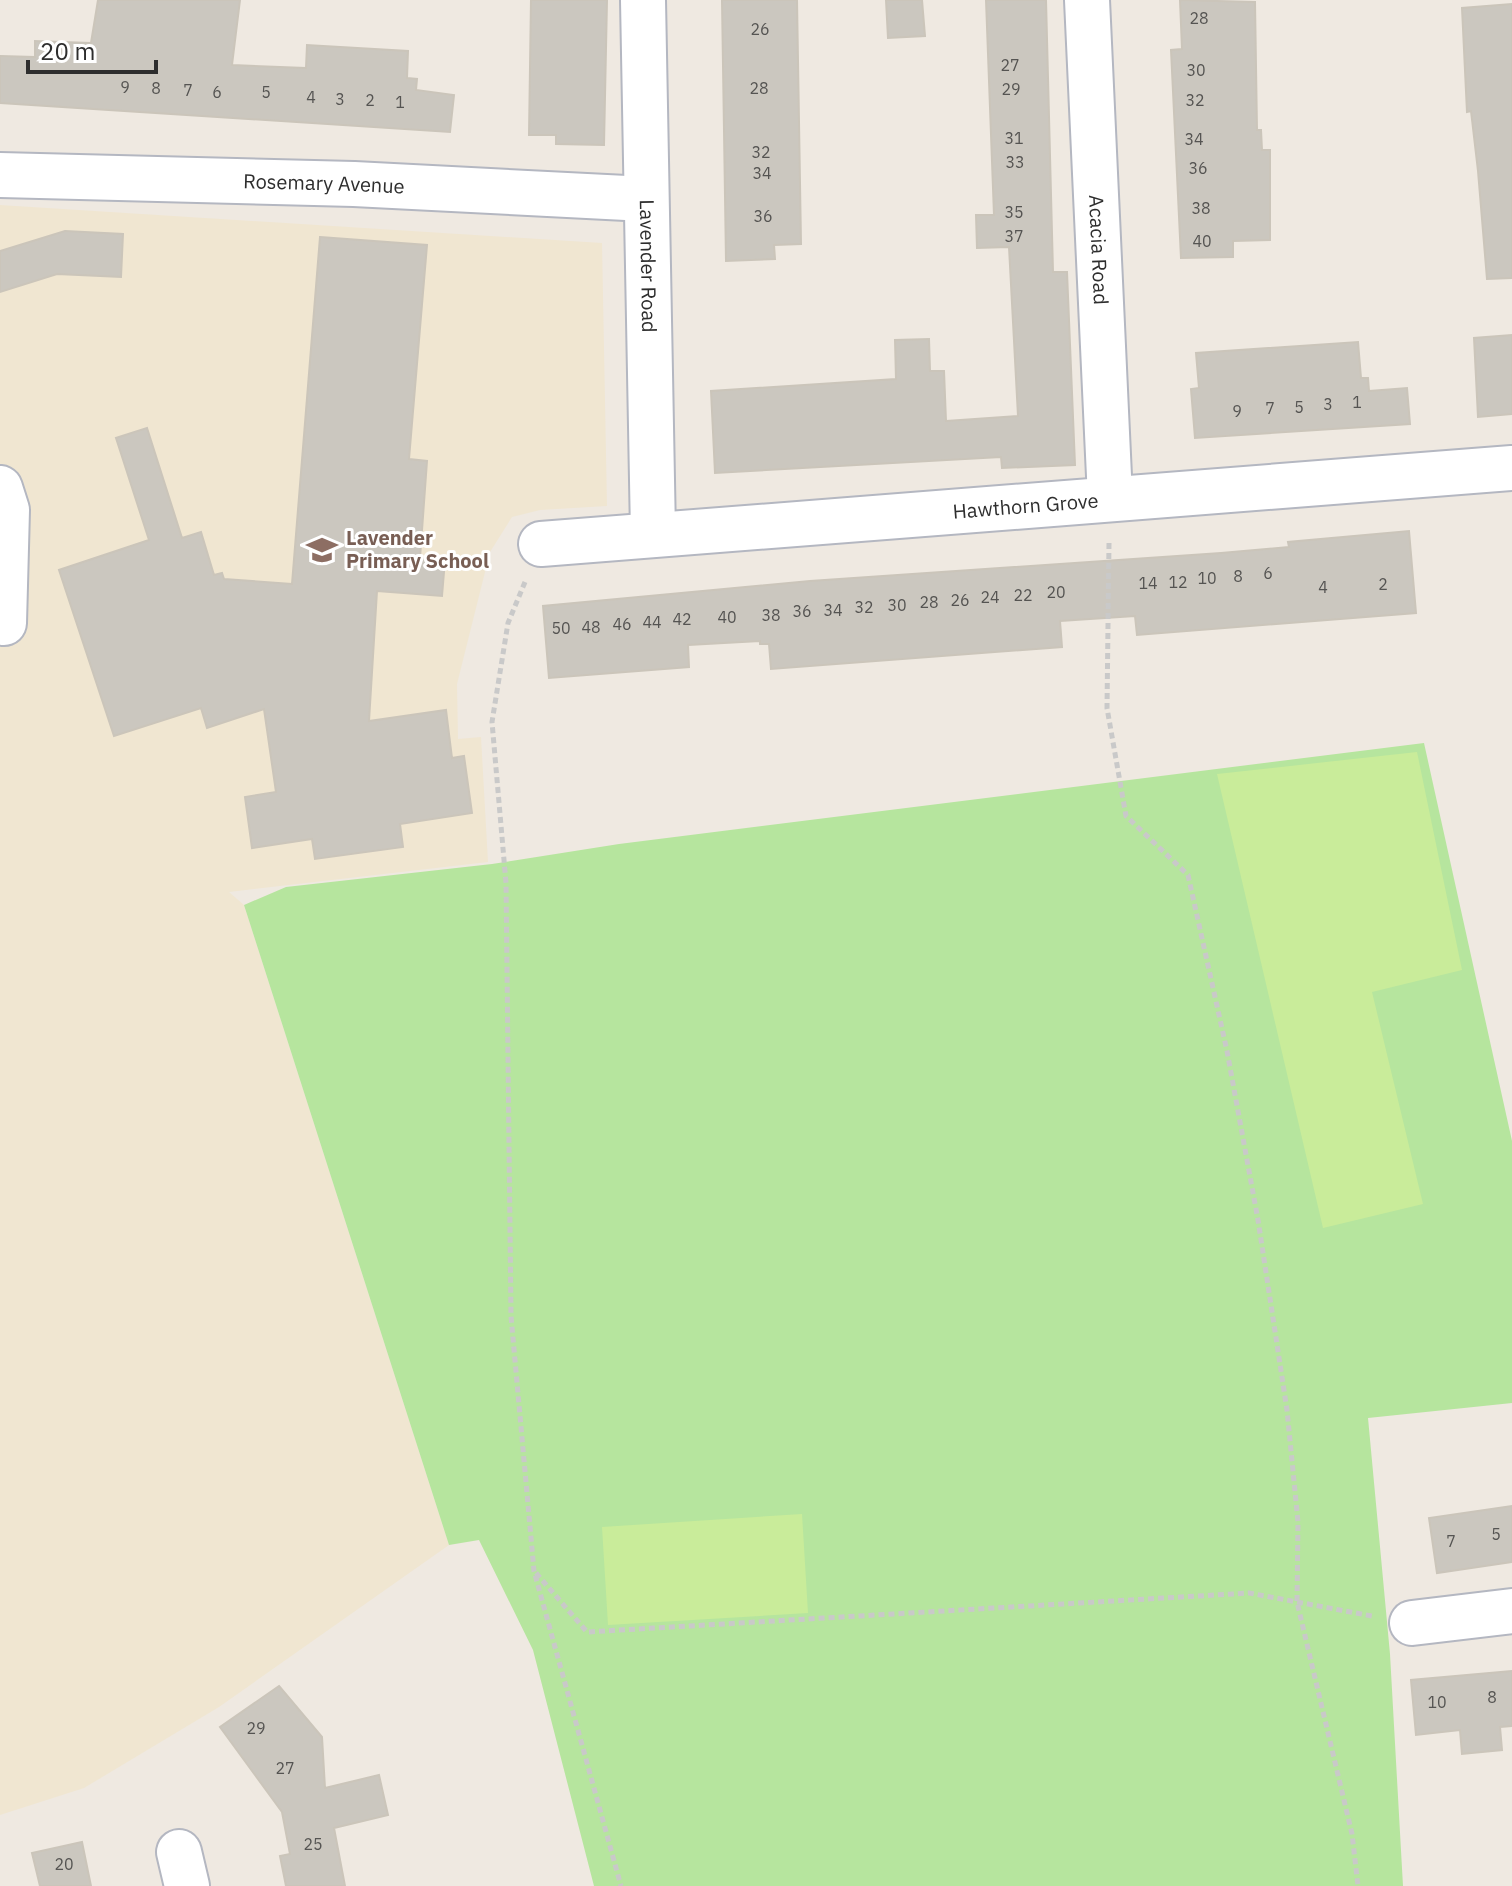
<svg xmlns="http://www.w3.org/2000/svg" width="1512" height="1886" viewBox="0 0 1512 1886" font-family="'IBM Plex Sans',sans-serif">
<rect width="100%" height="100%" fill="#efe9e1"/>
<!-- education -->
<path fill="#f0e6d1" d="M 0,205 L 602,243 L 607,506 L 540,510 L 512,517 L 490,552 L 457,684 L 458,739 L 481,737 L 488,862 L 229,892 L 244,905 L 449,1545 L 219,1707 L 84,1788 L 0,1815 Z"/>
<!-- green -->
<path fill="#b6e59e" d="M 1424,743 L 1512,1141 L 1512,1403 L 1368,1418 L 1390,1654 L 1403,1886 L 594,1886 L 533,1650 L 479,1540 L 449,1545 L 244,905 L 286,887 L 492,864 L 619,844 Z"/>
<!-- pitch -->
<path fill="#c9ec9a" d="M 1417,752 L 1462,970 L 1372,992 L 1423,1204 L 1323,1228 L 1217,774 Z
M 802,1514 L 808,1613 L 608,1625 L 602,1527 Z"/>
<!-- building -->
<path fill="#cbc7bf" stroke="#cbc5ba" stroke-width="2" d="M 98,0 L 240,0 L 232,65 L 306,68 L 307,45 L 408,51 L 407,78 L 417,79 L 416,90 L 454,95 L 450,132 L 0,103 L 0,56 L 35,57 L 35,41 L 91,43 Z
M 531,0 L 607,0 L 604,145 L 556,144 L 556,135 L 529,135 Z
M 722,0 L 797,0 L 801,244 L 774,245 L 775,259 L 726,261 Z
M 886,0 L 922,0 L 925,36 L 888,38 Z
M 986,0 L 1046,0 L 1053,272 L 1067,272 L 1075,465 L 1002,468 L 1001,457 L 715,473 L 711,391 L 896,379 L 895,340 L 929,339 L 930,371 L 944,371 L 946,421 L 1018,416 L 1009,247 L 977,248 L 976,215 L 994,215 Z
M 1180,0 L 1255,2 L 1257,130 L 1261,130 L 1262,150 L 1270,150 L 1270,240 L 1233,241 L 1233,257 L 1181,258 L 1171,50 L 1182,49 Z
M 1512,4 L 1512,278 L 1487,279 L 1478,171 L 1471,111 L 1467,112 L 1462,8 Z
M 65,231 L 123,234 L 121,277 L 57,274 L 0,292 L 0,251 Z
M 320,237 L 427,245 L 409,459 L 427,461 L 420,558 L 445,560 L 442,596 L 377,591 L 369,721 L 446,710 L 452,758 L 464,756 L 472,813 L 400,824 L 403,847 L 315,859 L 312,839 L 252,848 L 245,797 L 276,792 L 264,709 L 207,728 L 201,708 L 114,736 L 59,570 L 149,540 L 116,438 L 147,428 L 182,538 L 201,532 L 214,575 L 222,573 L 224,579 L 292,584 Z
M 1512,335 L 1512,414 L 1478,417 L 1474,338 Z
M 1358,342 L 1361,378 L 1368,378 L 1369,391 L 1407,388 L 1410,424 L 1195,438 L 1191,389 L 1199,388 L 1196,353 Z
M 1409,531 L 1416,613 L 1137,635 L 1135,616 L 1060,621 L 1062,647 L 771,669 L 769,644 L 760,644 L 760,641 L 688,645 L 689,667 L 549,678 L 543,606 L 810,581 L 1221,553 L 1289,547 L 1288,542 Z
M 1512,1506 L 1512,1562 L 1437,1573 L 1429,1518 Z
M 1512,1671 L 1512,1726 L 1500,1727 L 1502,1750 L 1462,1754 L 1460,1730 L 1416,1735 L 1411,1680 Z
M 279,1686 L 322,1737 L 325,1788 L 379,1775 L 388,1815 L 334,1828 L 345,1886 L 286,1886 L 280,1856 L 290,1854 L 282,1812 L 220,1727 Z
M 82,1842 L 91,1886 L 40,1886 L 32,1853 Z"/>
<g fill="none" stroke-linecap="round" stroke-linejoin="round">
<defs>
<g id="minor">
<path id="s1" d="M 643,0 L 653,533"/>
<path id="s2" d="M 1087,0 L 1110,498"/>
<path id="s3" d="M 0,175 L 354,184 L 646,199"/>
<path d="M 0,488 L 7,510 L 4,623"/>
<path id="s4" d="M 541,544 L 1512,468"/>
<path d="M 1412,1623 L 1512,1611"/>
<path d="M 179,1852 L 187,1886"/>
</g>
</defs>
<!-- minor casing -->
<use href="#minor" stroke="#b4b7c1" stroke-width="48"/>
<!-- path -->
<path stroke="#c9c9c9" stroke-width="5" stroke-dasharray="6 4" stroke-linecap="butt" d="M 1109,543 L 1107,708 L 1126,816 L 1188,875 L 1227,1051 L 1258,1220 L 1287,1410 L 1298,1522 L 1297,1602 L 1352,1834 L 1358,1886
M 525,582 L 508,623 L 492,722 L 506,883 L 511,1316 L 534,1571 L 621,1886
M 536,1573 L 587,1632 L 1249,1593 L 1372,1616"/>
<!-- minor -->
<use href="#minor" stroke="#fff" stroke-width="44"/>
</g>
<!-- icons -->
<defs>
<symbol id="school-bare" viewBox="-9 -9 18 18"><path d="M0-5L7-2L0 1L-7-2ZM-4 1L0 2.5L4 1V4Q0 6-4 4Z" fill="#8d6e63" stroke="#fff" stroke-width="2.5" paint-order="stroke"/></symbol>
</defs>
<g fill-rule="evenodd">
<use href="#school-bare" x="300" y="528" width="44" height="44"/>
</g>
<g text-anchor="middle" stroke-width="6" stroke-linejoin="round" paint-order="stroke">
<!-- number labels -->
<g font-size="16" fill="#555452">
<text x="1199" y="24">28</text>
<text x="760" y="35">26</text>
<text x="1010" y="71">27</text>
<text x="1196" y="76">30</text>
<text x="125" y="93">9</text>
<text x="156" y="94">8</text>
<text x="759" y="94">28</text>
<text x="1011" y="95">29</text>
<text x="188" y="96">7</text>
<text x="217" y="98">6</text>
<text x="266" y="98">5</text>
<text x="311" y="103">4</text>
<text x="340" y="105">3</text>
<text x="370" y="106">2</text>
<text x="1195" y="106">32</text>
<text x="400" y="108">1</text>
<text x="1014" y="144">31</text>
<text x="1194" y="145">34</text>
<text x="761" y="158">32</text>
<text x="1015" y="168">33</text>
<text x="1198" y="174">36</text>
<text x="762" y="179">34</text>
<text x="1201" y="214">38</text>
<text x="1014" y="218">35</text>
<text x="763" y="222">36</text>
<text x="1014" y="242">37</text>
<text x="1202" y="247">40</text>
<text x="1357" y="408">1</text>
<text x="1328" y="410">3</text>
<text x="1299" y="413">5</text>
<text x="1270" y="414">7</text>
<text x="1237" y="417">9</text>
<text x="1268" y="579">6</text>
<text x="1238" y="582">8</text>
<text x="1207" y="584">10</text>
<text x="1178" y="588">12</text>
<text x="1148" y="589">14</text>
<text x="1383" y="590">2</text>
<text x="1323" y="593">4</text>
<text x="1056" y="598">20</text>
<text x="1023" y="601">22</text>
<text x="990" y="603">24</text>
<text x="960" y="606">26</text>
<text x="929" y="608">28</text>
<text x="897" y="611">30</text>
<text x="864" y="613">32</text>
<text x="833" y="616">34</text>
<text x="802" y="617">36</text>
<text x="771" y="621">38</text>
<text x="727" y="623">40</text>
<text x="682" y="625">42</text>
<text x="652" y="628">44</text>
<text x="622" y="630">46</text>
<text x="591" y="633">48</text>
<text x="561" y="634">50</text>
<text x="1496" y="1540">5</text>
<text x="1451" y="1547">7</text>
<text x="1492" y="1703">8</text>
<text x="1437" y="1708">10</text>
<text x="256" y="1734">29</text>
<text x="285" y="1774">27</text>
<text x="313" y="1850">25</text>
<text x="64" y="1870">20</text>
</g>
<!-- street labels -->
<g font-size="20" fill="#2e2e2e" stroke="#fff">
<text dy="7" stroke="none"><textPath href="#s3" startOffset="324">Rosemary Avenue</textPath></text>
<text dy="7" stroke="none"><textPath href="#s2" startOffset="250">Acacia Road</textPath></text>
<text dy="7" stroke="none"><textPath href="#s1" startOffset="266">Lavender Road</textPath></text>
<text dy="7" stroke="none"><textPath href="#s4" startOffset="486">Hawthorn Grove</textPath></text>
</g>
<!-- education labels -->
<g font-size="20" font-weight="bold" fill="#785e54" stroke="#fff" text-anchor="start">
<text x="346" y="545">Lavender<tspan x="346" dy="23">Primary School</tspan></text>
</g>
</g>
<!-- scale -->
<path d="M28 60v12h128v-12" fill="none" stroke="#2e2e2e" stroke-width="4"/>
<text x="40" y="60" font-size="24" fill="#2e2e2e" stroke="#ffffff" stroke-width="6" paint-order="stroke">20 m</text>
</svg>
